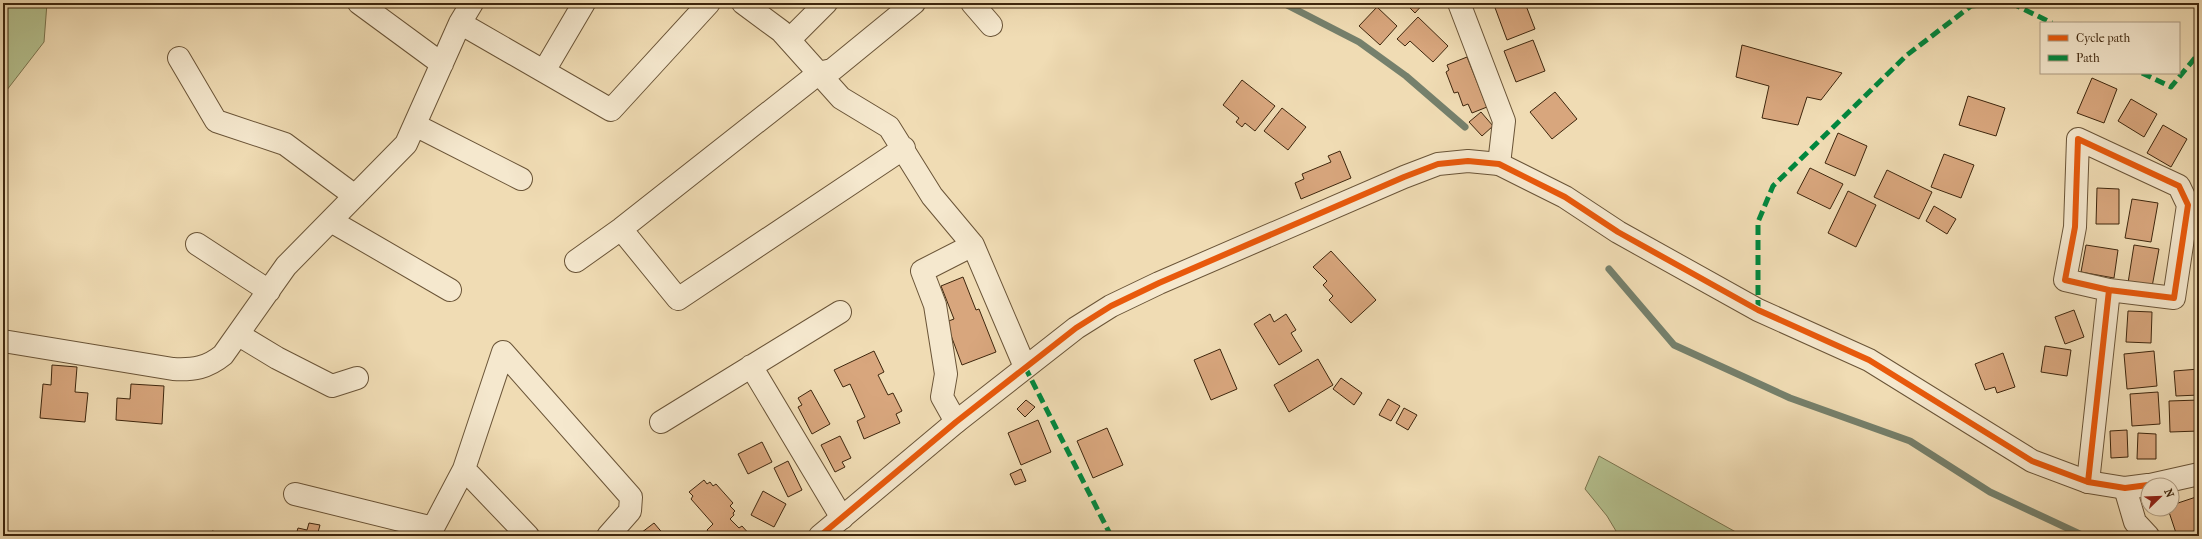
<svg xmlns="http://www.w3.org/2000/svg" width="2202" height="539" viewBox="0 0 2202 539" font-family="'IM FELL French Canon',serif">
<rect width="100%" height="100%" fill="#f0dcb4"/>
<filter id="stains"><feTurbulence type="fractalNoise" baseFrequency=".005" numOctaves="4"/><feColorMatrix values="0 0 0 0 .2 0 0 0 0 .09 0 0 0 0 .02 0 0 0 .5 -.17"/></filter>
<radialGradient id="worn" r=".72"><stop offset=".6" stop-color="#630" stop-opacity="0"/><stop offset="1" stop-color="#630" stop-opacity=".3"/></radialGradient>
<!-- green -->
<path fill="#b5c290" stroke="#7a744e" d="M 3,3 L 47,3 L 44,42 L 3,95 Z
M 1599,456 L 1743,536 L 1619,536 L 1607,516 L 1585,489 Z"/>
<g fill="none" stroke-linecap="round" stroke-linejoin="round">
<!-- stream -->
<path stroke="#75806c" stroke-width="7" d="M 1283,3 L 1359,42 L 1406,76 L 1465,127
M 1609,269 L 1674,345 L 1790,398 L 1910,441 L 1990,492 L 2084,536"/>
</g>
<!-- building -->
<path fill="#d8a67d" stroke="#3e260d" d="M 1405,3 L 1424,3 L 1415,13 Z
M 1500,3 L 1525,3 L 1535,29 L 1507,40 L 1494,5 Z
M 1377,7 L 1397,26 L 1380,45 L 1359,26 Z
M 1418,17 L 1448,46 L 1433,62 L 1410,41 L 1405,46 L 1397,39 Z
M 1533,40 L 1545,71 L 1516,82 L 1504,51 Z
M 1742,45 L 1842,73 L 1821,100 L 1807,97 L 1798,125 L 1762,118 L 1769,86 L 1736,77 Z
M 1467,57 L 1487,107 L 1472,113 L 1468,104 L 1463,106 L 1458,92 L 1454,93 L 1446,72 L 1449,70 L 1447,65 Z
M 2092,78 L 2117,89 L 2104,123 L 2077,113 Z
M 1242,80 L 1275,106 L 1255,131 L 1245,123 L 1242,127 L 1236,122 L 1239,118 L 1223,105 Z
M 1555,92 L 1577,119 L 1552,139 L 1530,112 Z
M 1968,96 L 2005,108 L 1996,136 L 1959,125 Z
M 2131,99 L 2157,114 L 2144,137 L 2118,121 Z
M 1282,108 L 1306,127 L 1288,150 L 1264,131 Z
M 1481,112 L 1493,126 L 1482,136 L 1469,122 Z
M 2163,125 L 2187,139 L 2171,167 L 2147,153 Z
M 1838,133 L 1867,146 L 1855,176 L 1825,163 Z
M 1340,151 L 1351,178 L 1301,199 L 1295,183 L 1304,179 L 1302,174 L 1331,162 L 1328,156 Z
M 1944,154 L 1974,165 L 1961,198 L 1931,187 Z
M 1810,168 L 1843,184 L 1830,209 L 1797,193 Z
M 1887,170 L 1932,192 L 1919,219 L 1874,197 Z
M 2097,188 L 2119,189 L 2119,224 L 2096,224 Z
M 1848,191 L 1876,205 L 1856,247 L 1828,233 Z
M 2132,199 L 2158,203 L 2151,242 L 2125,238 Z
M 1934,206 L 1956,219 L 1947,234 L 1926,221 Z
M 2086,245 L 2118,250 L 2114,278 L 2081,272 Z
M 2134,245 L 2159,249 L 2152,287 L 2128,283 Z
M 1331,251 L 1376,300 L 1351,323 L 1329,300 L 1333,296 L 1323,285 L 1327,281 L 1313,267 Z
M 963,277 L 976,310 L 979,309 L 996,352 L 962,365 L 946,322 L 954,319 L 941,286 Z
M 2074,310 L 2084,337 L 2065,344 L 2055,317 Z
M 2128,311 L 2152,312 L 2151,343 L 2126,342 Z
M 1270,314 L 1274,322 L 1286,314 L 1296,330 L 1291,333 L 1302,351 L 1279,365 L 1254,324 Z
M 2045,346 L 2071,350 L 2067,376 L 2041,372 Z
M 1220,349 L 1237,389 L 1211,400 L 1194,360 Z
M 874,351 L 884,372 L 878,375 L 888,395 L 893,393 L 902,411 L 896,414 L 900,423 L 864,439 L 857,421 L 865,417 L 850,384 L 843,387 L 834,370 Z
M 2154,351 L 2157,386 L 2127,389 L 2124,354 Z
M 2003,353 L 2015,387 L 1997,393 L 1995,387 L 1985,390 L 1975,364 Z
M 1318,359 L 1333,385 L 1289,412 L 1274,385 Z
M 52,365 L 77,367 L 75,392 L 88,393 L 85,422 L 40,418 L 43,384 L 51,385 Z
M 2199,369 L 2199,395 L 2176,396 L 2174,371 Z
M 1341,378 L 1362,393 L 1354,405 L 1333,389 Z
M 131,384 L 164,386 L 162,424 L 116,420 L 117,398 L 130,399 Z
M 811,390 L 830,424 L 812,434 L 798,407 L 802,405 L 798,398 Z
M 2158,392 L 2160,424 L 2132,426 L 2130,394 Z
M 1388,399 L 1400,406 L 1391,421 L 1379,415 Z
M 1026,400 L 1035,407 L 1025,417 L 1017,409 Z
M 2199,400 L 2199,431 L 2170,432 L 2169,401 Z
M 1404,408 L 1417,415 L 1408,430 L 1396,423 Z
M 1038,420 L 1051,452 L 1021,465 L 1008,433 Z
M 1107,428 L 1123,465 L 1093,478 L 1077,441 Z
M 2127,430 L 2128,457 L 2111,458 L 2110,431 Z
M 2138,433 L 2156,434 L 2156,459 L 2137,459 Z
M 840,436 L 851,458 L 842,462 L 845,467 L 835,472 L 821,445 Z
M 762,442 L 772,462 L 748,474 L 738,454 Z
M 788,461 L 802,490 L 788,497 L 774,468 Z
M 1021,469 L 1026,481 L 1015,485 L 1010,474 Z
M 704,480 L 707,484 L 710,482 L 713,486 L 716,484 L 733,503 L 730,506 L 735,511 L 733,513 L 734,515 L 730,519 L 739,528 L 742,526 L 751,536 L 711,536 L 707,530 L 713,524 L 691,499 L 693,496 L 689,492 Z
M 763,491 L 786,504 L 774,527 L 751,515 Z
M 2199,496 L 2199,536 L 2195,536 L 2194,531 L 2177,536 L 2168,509 L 2172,509 L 2172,505 Z
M 309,523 L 320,525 L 317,536 L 293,536 L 296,535 L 298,528 L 307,530 Z
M 654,523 L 665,536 L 637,536 Z
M 212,531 L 236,536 L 211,536 Z"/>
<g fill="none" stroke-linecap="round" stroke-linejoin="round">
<defs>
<path id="minor" d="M 359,3 L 442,64
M 743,3 L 781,31 L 841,98 L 889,127 L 932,196 L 973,245 L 1025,367
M 972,3 L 991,25
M 1459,3 L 1504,121 L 1499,164
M 460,23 L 611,110 L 709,3
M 789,40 L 826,3
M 179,58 L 216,121 L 285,144 L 355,196
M 544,71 L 584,3
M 415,125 L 521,179
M 331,221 L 450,290
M 621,229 L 678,299 L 904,148
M 197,244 L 269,291
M 576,261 L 621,229 L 819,73 L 832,70 L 914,3
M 239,335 L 277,358 L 332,386 L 357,378
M 3,341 L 173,369 C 194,370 207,368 223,355 L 286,266 L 406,144 L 460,23 L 472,3
M 751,366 L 842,518
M 661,422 L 840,312
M 956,422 L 942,397 L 946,374 L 935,305 L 922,271 L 973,245
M 2088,482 L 2109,290 L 2065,280 L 2075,227 L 2078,139 L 2179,186 L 2188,205 L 2174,298 L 2109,290
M 2125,488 L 2135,522 L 2148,536
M 295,494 L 433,528 L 464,469
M 528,536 L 464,469 L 503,352 L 631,497 L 630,511 L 608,536"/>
<path id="tertiary" d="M 2150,485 L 2199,474
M 820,536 L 956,422 L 1076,328 L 1111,306 L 1159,283 L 1404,177 L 1438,164 L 1468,161 L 1499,164 L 1565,197 L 1618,232 L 1758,310 L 1869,360 L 2032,461 L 2088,482 L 2125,488 L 2148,485"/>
</defs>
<!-- minor casing -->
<use href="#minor" stroke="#6a5437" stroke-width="24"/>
<!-- tertiary casing -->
<use href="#tertiary" stroke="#6a5437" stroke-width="24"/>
<!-- minor -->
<use href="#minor" stroke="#f5e8ce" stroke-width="22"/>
<!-- tertiary -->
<use href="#tertiary" stroke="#f5e8ce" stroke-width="22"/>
<!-- quiet -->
<path stroke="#00873e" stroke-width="5" stroke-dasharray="10 5" stroke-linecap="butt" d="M 2142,73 L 2171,87 L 2199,53
M 1758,310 L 1758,222 L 1773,186 L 1907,55 L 1971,6 L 2011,3 L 2052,23
M 1025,367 L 1111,536"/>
<defs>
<path id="cycleway" d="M 2088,482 L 2109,290 L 2065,280 L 2075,227 L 2078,139 L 2179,186 L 2188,205 L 2174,298 L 2109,290
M 820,536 L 956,422 L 1076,328 L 1111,306 L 1159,283 L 1404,177 L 1438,164 L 1468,161 L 1499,164 L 1565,197 L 1618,232 L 1758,310 L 1869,360 L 2032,461 L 2088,482 L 2125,488 L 2148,485"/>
</defs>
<!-- cycleway casing -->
<use href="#cycleway" stroke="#f5e8ce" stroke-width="8"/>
<!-- cycleway -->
<use href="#cycleway" stroke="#e8590c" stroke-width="6"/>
</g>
<!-- margin -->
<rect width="2202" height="539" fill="none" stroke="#f0dcb4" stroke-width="16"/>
<rect x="4" y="4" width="2194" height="531" fill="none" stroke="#3e260d" stroke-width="2"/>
<rect x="8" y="8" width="2186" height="523" fill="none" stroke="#3e260d"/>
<!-- legend -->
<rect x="2040" y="22" width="140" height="52" fill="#f5e8ce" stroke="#ac9a81"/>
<rect x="2048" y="35" width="20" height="6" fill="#e8590c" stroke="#ac9a81"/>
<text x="2076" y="42" font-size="12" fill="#3e260d">Cycle path</text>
<rect x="2048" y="55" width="20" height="6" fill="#00873e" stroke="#ac9a81"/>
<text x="2076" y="62" font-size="12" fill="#3e260d">Path</text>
<!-- north arrow -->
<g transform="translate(2160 497) rotate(67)"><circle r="19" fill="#f5e8ce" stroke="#ac9a81"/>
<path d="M0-3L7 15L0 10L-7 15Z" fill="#8f2418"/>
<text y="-6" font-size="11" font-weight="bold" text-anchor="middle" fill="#3e260d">N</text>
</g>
<rect width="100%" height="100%" filter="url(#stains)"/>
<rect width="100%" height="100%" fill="url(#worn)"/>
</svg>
